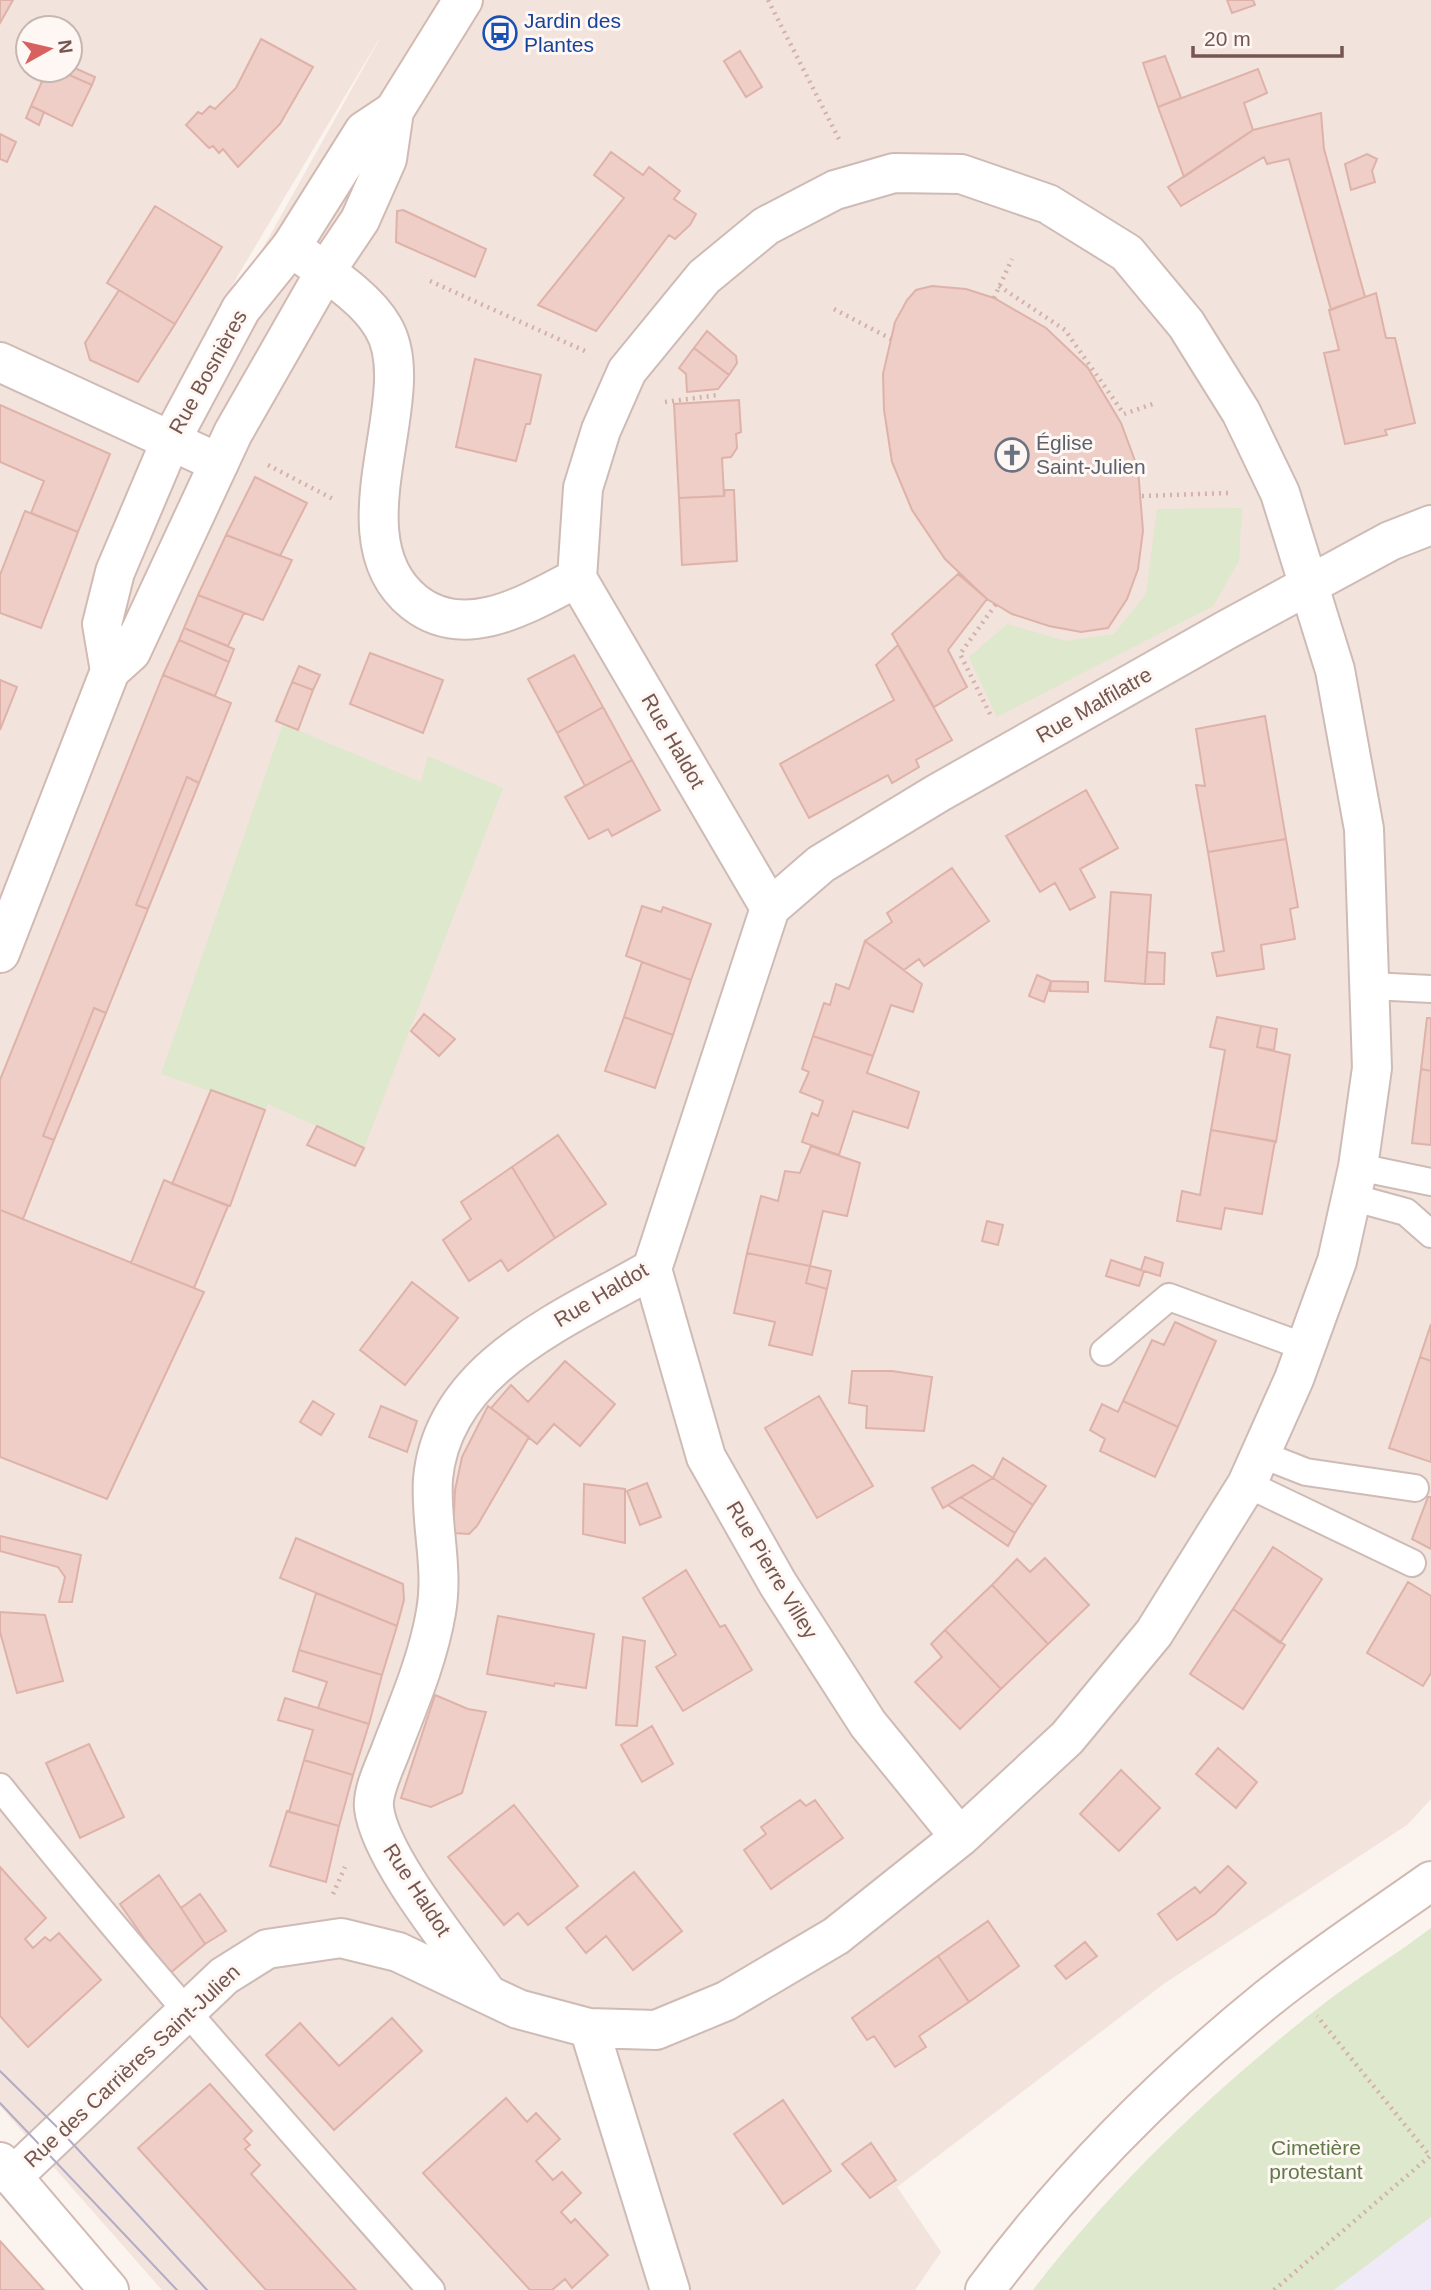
<svg xmlns="http://www.w3.org/2000/svg" width="1431" height="2290" viewBox="0 0 1431 2290" font-family="Arial,sans-serif">
<rect width="100%" height="100%" fill="#fbf3ed"/>
<!-- residential -->
<path fill="#f2e3dc" fill-rule="evenodd" d="M 0,0 L 1431,0 L 1431,1799 L 1407,1825 L 1165,1983 L 897,2187 L 941,2252 L 915,2290 L 162,2290 L 0,2106 ZM 28,28 L 70,28 L 70,70 L 28,70 ZM 379,39 L 379,40 L 124,497 L 237,277 Z"/>
<!-- education -->
<path fill="#efe9f8" d="M 1431,2217 L 1431,2290 L 1334,2290 Z"/>
<!-- green -->
<path fill="#dde8cc" d="M 1242,508 L 1239,561 L 1213,606 L 997,717 L 969,657 L 1007,624 L 1066,641 L 1114,634 L 1146,594 L 1157,509 Z
M 283,724 L 421,782 L 428,756 L 503,788 L 364,1148 L 268,1104 L 265,1110 L 161,1074 Z
M 1431,1928 L 1431,2217 L 1334,2290 L 1033,2290 C 1117,2181 1218,2086 1326,2002 C 1360,1976 1397,1954 1431,1928 Z"/>
<!-- building -->
<path fill="#eecec7" stroke="#dfb2a9" stroke-width="2" d="M 0,0 L 13,0 L 0,23 Z
M 1227,0 L 1253,0 L 1255,5 L 1232,13 Z
M 261,39 L 313,67 L 280,124 L 238,167 L 223,149 L 219,153 L 213,146 L 209,148 L 186,125 L 198,112 L 202,114 L 210,106 L 215,109 L 236,88 Z
M 740,51 L 762,87 L 746,97 L 724,61 Z
M 1165,56 L 1181,98 L 1158,107 L 1143,63 Z
M 70,66 L 95,77 L 92,85 L 58,70 L 70,70 Z
M 1258,69 L 1267,93 L 1244,103 L 1253,130 L 1184,177 L 1158,107 Z
M 47,70 L 58,70 L 92,85 L 72,126 L 31,106 Z
M 31,106 L 44,112 L 39,125 L 26,118 Z
M 1321,113 L 1324,149 L 1365,297 L 1331,310 L 1289,159 L 1267,164 L 1264,157 L 1181,206 L 1168,187 L 1253,130 Z
M 0,134 L 16,142 L 7,162 L 0,159 Z
M 611,152 L 643,175 L 649,167 L 680,191 L 674,199 L 696,214 L 690,225 L 675,239 L 669,235 L 596,331 L 538,305 L 624,198 L 594,175 Z
M 1367,154 L 1377,159 L 1372,171 L 1375,182 L 1351,190 L 1345,164 Z
M 155,206 L 222,247 L 175,324 L 107,283 Z
M 403,210 L 486,249 L 475,277 L 396,242 L 397,211 Z
M 932,286 L 966,289 L 994,298 L 1046,328 L 1088,368 L 1121,423 L 1138,469 L 1143,531 L 1138,569 L 1127,599 L 1108,628 L 1081,632 L 1049,626 L 1012,614 L 987,599 L 945,559 L 912,510 L 892,462 L 884,410 L 883,374 L 895,322 L 907,300 L 916,290 Z
M 119,290 L 175,324 L 138,382 L 90,360 L 85,343 Z
M 1376,293 L 1386,338 L 1395,338 L 1415,423 L 1385,430 L 1387,435 L 1345,444 L 1324,353 L 1339,350 L 1329,310 Z
M 707,331 L 736,356 L 737,363 L 729,375 L 694,348 Z
M 694,348 L 729,375 L 718,389 L 687,392 L 686,374 L 679,368 Z
M 475,359 L 541,375 L 530,424 L 526,424 L 516,461 L 456,447 Z
M 739,400 L 741,432 L 736,434 L 737,448 L 731,457 L 722,458 L 724,496 L 679,498 L 674,404 Z
M 0,405 L 110,454 L 78,532 L 31,513 L 44,481 L 0,462 Z
M 255,477 L 307,503 L 280,556 L 226,535 Z
M 725,490 L 734,490 L 737,561 L 682,565 L 679,498 L 724,496 Z
M 25,511 L 78,532 L 41,628 L 0,613 L 0,575 Z
M 226,535 L 292,560 L 263,620 L 198,595 Z
M 958,574 L 987,599 L 948,650 L 967,687 L 934,707 L 892,634 Z
M 198,595 L 244,613 L 228,646 L 184,628 Z
M 184,628 L 234,649 L 229,662 L 179,640 Z
M 179,640 L 229,662 L 215,696 L 163,675 Z
M 898,645 L 952,740 L 916,760 L 919,767 L 892,783 L 888,775 L 809,818 L 780,764 L 894,700 L 876,665 Z
M 370,653 L 443,680 L 423,733 L 350,704 Z
M 574,655 L 603,707 L 557,733 L 528,679 Z
M 299,666 L 320,675 L 313,690 L 292,682 Z
M 163,675 L 231,703 L 199,783 L 187,777 L 136,905 L 148,909 L 106,1013 L 94,1008 L 43,1136 L 54,1140 L 23,1219 L 0,1210 L 0,1080 Z
M 0,680 L 17,687 L 0,730 Z
M 292,682 L 313,690 L 298,730 L 276,721 Z
M 603,707 L 632,760 L 585,786 L 557,733 Z
M 1265,716 L 1286,839 L 1208,852 L 1196,785 L 1205,786 L 1196,729 Z
M 632,760 L 660,810 L 612,836 L 608,829 L 589,839 L 565,797 Z
M 187,777 L 199,783 L 148,909 L 136,905 Z
M 1086,790 L 1118,848 L 1080,869 L 1095,897 L 1070,910 L 1055,883 L 1040,892 L 1006,836 Z
M 1286,839 L 1298,907 L 1290,909 L 1295,939 L 1261,945 L 1264,969 L 1217,976 L 1212,953 L 1224,951 L 1208,852 Z
M 952,868 L 989,921 L 924,966 L 919,959 L 904,970 L 865,941 L 892,922 L 887,913 Z
M 1111,892 L 1151,895 L 1145,984 L 1105,981 Z
M 642,906 L 661,912 L 663,907 L 711,924 L 691,980 L 626,956 Z
M 865,941 L 922,984 L 913,1012 L 891,1005 L 873,1056 L 813,1036 L 824,1003 L 830,1005 L 836,984 L 849,989 Z
M 1147,952 L 1165,953 L 1164,984 L 1145,984 Z
M 642,962 L 691,980 L 673,1035 L 624,1017 Z
M 1037,975 L 1051,981 L 1044,1002 L 1029,996 Z
M 1051,981 L 1088,982 L 1088,992 L 1050,991 Z
M 94,1008 L 106,1013 L 54,1140 L 43,1136 Z
M 424,1014 L 455,1039 L 439,1056 L 411,1031 Z
M 624,1017 L 673,1035 L 655,1088 L 605,1071 Z
M 1217,1017 L 1261,1026 L 1257,1047 L 1290,1055 L 1276,1142 L 1211,1130 L 1225,1050 L 1210,1047 Z
M 1427,1018 L 1431,1018 L 1431,1071 L 1421,1069 Z
M 1261,1026 L 1277,1029 L 1274,1050 L 1257,1047 Z
M 813,1036 L 873,1056 L 867,1073 L 919,1092 L 908,1128 L 853,1111 L 839,1155 L 802,1142 L 812,1113 L 818,1116 L 823,1101 L 800,1092 L 809,1072 L 802,1069 Z
M 1421,1069 L 1431,1071 L 1431,1145 L 1412,1143 Z
M 211,1090 L 265,1110 L 230,1206 L 172,1184 Z
M 317,1126 L 364,1148 L 355,1166 L 307,1145 Z
M 1211,1130 L 1275,1141 L 1262,1214 L 1225,1208 L 1221,1229 L 1177,1221 L 1182,1191 L 1200,1195 Z
M 558,1135 L 606,1204 L 555,1238 L 512,1167 Z
M 811,1146 L 860,1163 L 847,1216 L 823,1211 L 810,1266 L 747,1253 L 761,1196 L 778,1201 L 785,1171 L 800,1173 Z
M 512,1167 L 555,1238 L 508,1271 L 501,1260 L 469,1281 L 443,1240 L 471,1219 L 461,1202 Z
M 164,1180 L 228,1206 L 194,1288 L 131,1263 Z
M 0,1210 L 204,1292 L 107,1499 L 0,1457 Z
M 987,1221 L 1003,1225 L 998,1245 L 982,1241 Z
M 747,1253 L 810,1266 L 806,1283 L 827,1289 L 812,1355 L 769,1345 L 775,1322 L 734,1313 Z
M 1145,1257 L 1163,1263 L 1160,1276 L 1141,1270 Z
M 1111,1260 L 1144,1271 L 1139,1286 L 1106,1276 Z
M 810,1266 L 831,1271 L 827,1289 L 806,1283 Z
M 412,1282 L 458,1318 L 405,1385 L 360,1350 Z
M 1175,1322 L 1216,1341 L 1178,1427 L 1123,1401 L 1152,1340 L 1164,1345 Z
M 1431,1324 L 1431,1361 L 1420,1357 Z
M 1420,1357 L 1431,1361 L 1431,1462 L 1389,1448 Z
M 565,1361 L 615,1404 L 580,1446 L 554,1424 L 537,1444 L 491,1408 L 511,1385 L 528,1402 Z
M 852,1371 L 892,1371 L 932,1377 L 924,1431 L 866,1428 L 867,1406 L 849,1403 Z
M 819,1396 L 873,1486 L 817,1518 L 765,1428 Z
M 313,1401 L 334,1414 L 321,1435 L 300,1422 Z
M 1123,1401 L 1178,1427 L 1155,1477 L 1100,1451 L 1105,1439 L 1090,1430 L 1102,1404 L 1118,1412 Z
M 381,1406 L 417,1421 L 407,1452 L 369,1437 Z
M 488,1406 L 529,1437 L 477,1526 L 469,1534 L 453,1533 L 455,1490 L 462,1457 Z
M 1003,1458 L 1046,1486 L 1033,1505 L 993,1478 Z
M 973,1465 L 993,1478 L 943,1508 L 932,1488 Z
M 993,1478 L 1033,1505 L 1015,1533 L 961,1497 Z
M 647,1483 L 661,1517 L 640,1525 L 627,1491 Z
M 584,1484 L 625,1489 L 625,1543 L 583,1534 Z
M 961,1497 L 1015,1533 L 1008,1546 L 948,1505 Z
M 1428,1497 L 1431,1497 L 1431,1549 L 1412,1539 Z
M 0,1536 L 81,1555 L 72,1602 L 59,1602 L 65,1577 L 58,1567 L 0,1551 Z
M 296,1538 L 403,1584 L 404,1600 L 397,1626 L 280,1578 Z
M 1273,1547 L 1322,1579 L 1280,1643 L 1233,1609 Z
M 1045,1558 L 1089,1605 L 1048,1644 L 992,1585 L 1017,1559 L 1030,1572 Z
M 686,1570 L 720,1627 L 725,1625 L 752,1670 L 683,1711 L 656,1667 L 676,1655 L 643,1598 Z
M 1408,1582 L 1431,1596 L 1431,1673 L 1423,1686 L 1367,1653 Z
M 992,1585 L 1048,1644 L 1001,1689 L 945,1630 Z
M 316,1593 L 397,1626 L 382,1675 L 299,1650 Z
M 1233,1609 L 1285,1645 L 1243,1709 L 1190,1674 Z
M 0,1612 L 45,1615 L 63,1681 L 17,1693 L 0,1632 Z
M 498,1616 L 594,1634 L 586,1688 L 555,1683 L 554,1686 L 487,1674 Z
M 945,1630 L 1001,1689 L 960,1729 L 915,1682 L 942,1657 L 931,1644 Z
M 623,1637 L 645,1641 L 637,1726 L 616,1725 Z
M 299,1650 L 382,1675 L 369,1724 L 318,1708 L 327,1682 L 293,1671 Z
M 435,1695 L 468,1709 L 486,1712 L 462,1793 L 431,1807 L 401,1798 Z
M 285,1698 L 369,1724 L 353,1775 L 304,1760 L 313,1730 L 278,1720 Z
M 652,1726 L 673,1764 L 642,1782 L 621,1745 Z
M 89,1744 L 124,1817 L 80,1838 L 46,1763 Z
M 1218,1748 L 1257,1782 L 1236,1808 L 1196,1774 Z
M 304,1760 L 353,1775 L 339,1826 L 289,1812 Z
M 1121,1770 L 1160,1808 L 1119,1851 L 1080,1814 Z
M 800,1800 L 806,1806 L 815,1800 L 843,1838 L 771,1889 L 744,1850 L 766,1834 L 761,1827 Z
M 514,1805 L 578,1886 L 528,1925 L 518,1913 L 504,1925 L 448,1857 Z
M 287,1811 L 339,1826 L 326,1882 L 270,1866 Z
M 1228,1866 L 1246,1883 L 1215,1914 L 1177,1940 L 1158,1914 L 1195,1887 L 1200,1893 Z
M 0,1867 L 46,1918 L 25,1939 L 33,1948 L 45,1937 L 50,1941 L 59,1933 L 101,1980 L 28,2047 L 0,2016 Z
M 634,1872 L 682,1931 L 633,1970 L 606,1936 L 586,1953 L 566,1928 Z
M 159,1875 L 205,1944 L 169,1974 L 120,1904 Z
M 200,1894 L 226,1931 L 205,1944 L 181,1908 Z
M 988,1921 L 1019,1966 L 969,2002 L 938,1956 Z
M 1085,1942 L 1097,1956 L 1066,1979 L 1055,1966 Z
M 938,1956 L 969,2002 L 919,2036 L 926,2047 L 895,2067 L 874,2036 L 867,2040 L 852,2018 Z
M 392,2018 L 422,2051 L 334,2130 L 266,2055 L 300,2023 L 339,2066 Z
M 210,2084 L 252,2131 L 244,2139 L 250,2145 L 245,2149 L 260,2165 L 251,2174 L 356,2290 L 266,2290 L 138,2148 Z
M 506,2098 L 527,2122 L 536,2113 L 560,2139 L 536,2161 L 553,2180 L 562,2172 L 581,2193 L 561,2212 L 571,2223 L 575,2219 L 608,2255 L 572,2288 L 565,2279 L 552,2290 L 530,2290 L 423,2173 Z
M 783,2100 L 831,2171 L 783,2204 L 734,2134 Z
M 871,2143 L 896,2180 L 870,2198 L 842,2164 Z
M 0,2241 L 44,2290 L 0,2290 Z"/>
<g fill="none" stroke-linecap="round" stroke-linejoin="round">
<defs>
<path id="lane" d="M 1371,986 L 1431,989
M 1358,1167 L 1431,1182
M 1351,1197 L 1406,1212 L 1431,1234
M 1104,1352 L 1169,1297 L 1305,1347
M 1260,1454 L 1306,1472 L 1415,1488
M 1247,1484 L 1412,1563
M 0,1787 C 138,1960 285,2124 431,2290"/>
<path id="street" d="M 291,247 C 320,269 365,295 383,327 C 424,395 332,536 414,602 C 465,643 529,603 577,578
M 0,362 L 219,463
M 770,908 L 821,864 L 938,793 L 1228,629 L 1390,541 L 1431,525
M 652,1269 L 706,1457 L 778,1584 L 868,1724 L 960,1837
M 486,1992 C 455,1948 380,1858 374,1808 C 372,1790 386,1764 392,1747 C 409,1703 428,1659 436,1612 C 444,1567 430,1523 433,1479 C 443,1366 568,1318 652,1269 L 770,908 L 577,578
M 589,2028 L 670,2290
M 12,2177 L 224,1976 L 267,1949 L 341,1938 L 398,1952 L 518,2009 L 589,2028 L 656,2030 L 726,2001 L 836,1936 L 960,1837 L 1067,1738 L 1154,1633 L 1247,1484 L 1294,1379 L 1337,1261 L 1358,1167 L 1372,1068 L 1364,829 L 1335,670 L 1280,493 L 1241,412 L 1186,324 L 1127,253 L 1048,204 L 961,174 L 894,173 L 835,190 L 766,226 L 704,277 L 627,371 L 601,430 L 583,488 L 577,578"/>
<path id="secondary" d="M 110,671 L 102,624 L 115,572 L 171,440 L 241,309 L 291,247 L 364,131 L 394,111
M 0,953 L 110,671 L 131,652 L 233,433 L 325,272 L 360,220 L 387,159 L 394,111 L 463,0
M 0,2162 L 109,2290
M 985,2290 C 1066,2181 1161,2085 1267,1999 C 1319,1957 1376,1920 1431,1881"/>
</defs>
<!-- lane casing -->
<use href="#lane" stroke="#cfbbb5" stroke-width="30"/>
<!-- street casing -->
<use href="#street" stroke="#cfbbb5" stroke-width="42"/>
<!-- secondary casing -->
<use href="#secondary" stroke="#d2bab3" stroke-width="42"/>
<!-- path -->
<path stroke="#d4b1aa" stroke-width="4.5" stroke-dasharray="2 5" stroke-linecap="butt" d="M 768,0 L 841,143
M 430,281 L 585,351
M 999,286 L 1065,330 L 1124,414 L 1153,404
M 994,298 L 1012,259
M 834,309 L 891,339
M 665,402 L 718,395
M 268,465 L 335,500
M 1142,496 L 1229,493
M 990,714 L 960,654 L 996,604
M 333,1894 L 345,1867
M 1274,2290 L 1430,2156 L 1317,2016"/>
<!-- lane -->
<use href="#lane" stroke="#fff" stroke-width="26"/>
<!-- street -->
<use href="#street" stroke="#fff" stroke-width="38"/>
<!-- secondary -->
<use href="#secondary" stroke="#fff" stroke-width="38"/>
<!-- tram -->
<path stroke="#b3abc5" stroke-width="2" d="M 0,2071 L 61,2131 L 207,2290
M 0,2103 L 177,2290"/>
</g>
<!-- icons -->
<defs>
<symbol id="bus-ring" viewBox="-11 -11 22 22"><circle r="9.5" fill="#fef7f3" stroke="#1a4fb4" stroke-width="1.5"/><path d="M-5-6H5V4H4V6H2V4H-2V6H-4V4H-5ZM-3.5-4V0h7V-4ZM-3.5 1.2v1.5H-2V1.2ZM2 1.2v1.5H3.5V1.2Z" fill="#1a4fb4"/></symbol>
<symbol id="church-ring" viewBox="-11 -11 22 22"><circle r="9.5" fill="#fef7f3" stroke="#6b7280" stroke-width="1.5"/><path d="M-1.2-6h2.4v3.5h3.3v2.4h-3.3V6h-2.4V-.1h-3.3v-2.4h3.3Z" fill="#6b7280"/></symbol>
</defs>
<g fill-rule="evenodd">
<use href="#bus-ring" x="481" y="14" width="38" height="38"/>
<use href="#church-ring" x="993" y="436" width="38" height="38"/>
</g>
<g text-anchor="middle" stroke-width="6" stroke-linejoin="round" paint-order="stroke">
<!-- transit labels -->
<g font-size="21" fill="#164399" stroke="#fef7f3" text-anchor="start">
<text x="524" y="28">Jardin des<tspan x="524" dy="24">Plantes</tspan></text>
</g>
<!-- street labels -->
<g font-size="21" fill="#755651" stroke="#fef7f3">
<text transform="translate(208 372) rotate(-61)" y="7">Rue Bosnières</text>
<text transform="translate(1094 705) rotate(-30)" y="7">Rue Malfilatre</text>
<text transform="translate(673 741) rotate(60)" y="7">Rue Haldot</text>
<text transform="translate(601 1295) rotate(-31)" y="7">Rue Haldot</text>
<text transform="translate(772 1570) rotate(59)" y="7">Rue Pierre Villey</text>
<text transform="translate(417 1890) rotate(57)" y="7">Rue Haldot</text>
<text transform="translate(132 2066) rotate(-43)" y="7">Rue des Carrières Saint-Julien</text>
</g>
<!-- worship labels -->
<g font-size="21" fill="#5b616d" stroke="#fef7f3" text-anchor="start">
<text x="1036" y="450">Église<tspan x="1036" dy="24">Saint-Julien</tspan></text>
</g>
<!-- park labels -->
<g font-size="21" fill="#62794a" stroke="#fef7f3">
<text x="1316" y="2155">Cimetière<tspan x="1316" dy="24">protestant</tspan></text>
</g>
</g>
<!-- north arrow -->
<g transform="translate(49 49) rotate(82)"><circle r="33" fill="#fef7f3" stroke="#c7b7b2" stroke-width="2"/>
<path d="M0-5L12 26L0 18L-12 26Z" fill="#d8615f"/>
<text y="-10" font-size="19" font-weight="bold" text-anchor="middle" fill="#755651">N</text>
</g>
<!-- scale -->
<path d="M1193 46v10h149v-10" fill="none" stroke="#755651" stroke-width="3.5"/>
<text x="1204" y="46" font-size="21" fill="#755651" stroke="#fef7f3" stroke-width="5" paint-order="stroke">20 m</text>
</svg>
